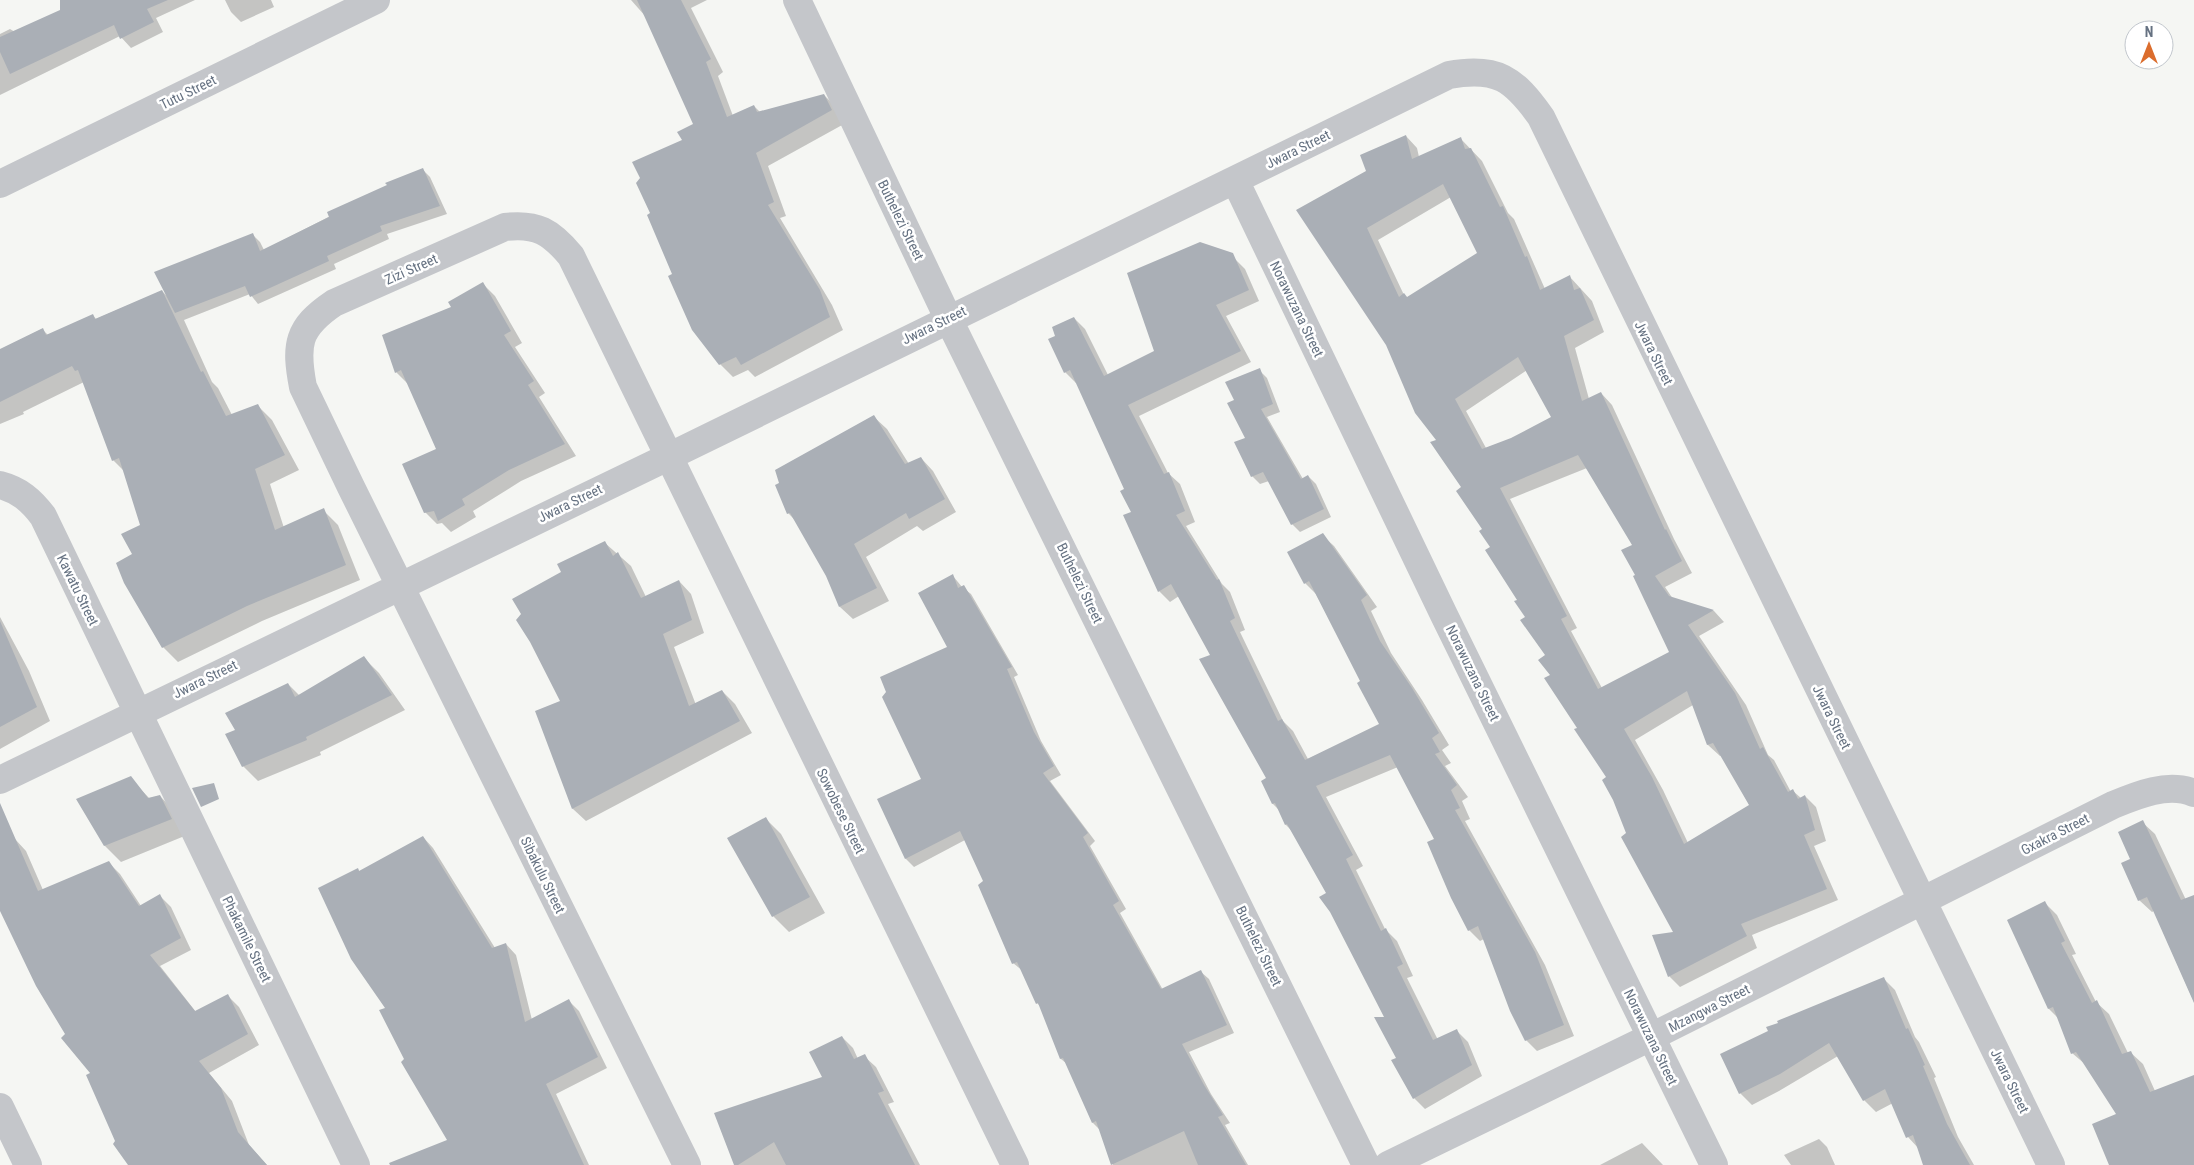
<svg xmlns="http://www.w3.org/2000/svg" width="2194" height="1165" viewBox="0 0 2194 1165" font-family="'Roboto Condensed',sans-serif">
<rect width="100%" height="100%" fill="#f5f6f3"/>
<!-- shadow -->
<path fill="#0003" fill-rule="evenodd" d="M 69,0 L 195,0 L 156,18 L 163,32 L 131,48 L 120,36 L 0,95 L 0,34 L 10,29 L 15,32 L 61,11 Z
M 225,0 L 271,0 L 274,7 L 241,22 L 231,12 Z
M 631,0 L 707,0 L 691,8 L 723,72 L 718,76 L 733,116 L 754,106 L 760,112 L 824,95 L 837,108 L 844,124 L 768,166 L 786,216 L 780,218 L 832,305 L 843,330 L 755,377 L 748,370 L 733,377 L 720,364 L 651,214 L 683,140 L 695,125 L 646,17 Z
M 1406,136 L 1417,148 L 1419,157 L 1460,138 L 1482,161 L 1508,213 L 1514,219 L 1545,289 L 1570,277 L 1592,301 L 1604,332 L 1575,348 L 1589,399 L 1601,393 L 1612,405 L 1674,539 L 1692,573 L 1665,587 L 1673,599 L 1714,611 L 1724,622 L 1699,636 L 1746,705 L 1768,755 L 1774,760 L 1791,792 L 1793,791 L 1801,798 L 1805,796 L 1816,807 L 1826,841 L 1814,846 L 1838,900 L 1752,935 L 1757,948 L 1680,987 L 1669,976 L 1675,933 L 1627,834 L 1608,777 L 1552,676 L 1547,656 L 1484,529 L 1387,345 L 1298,210 L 1368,171 ZM 1451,197 L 1479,253 L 1408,298 L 1404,295 L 1378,240 ZM 1527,370 L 1553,418 L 1511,439 L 1486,448 L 1466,411 ZM 1587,468 L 1634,545 L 1637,575 L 1671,652 L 1602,688 L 1571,631 L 1577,628 L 1510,499 ZM 1693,705 L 1708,745 L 1720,756 L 1722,755 L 1750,806 L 1688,843 L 1663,790 L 1635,740 Z
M 422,169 L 430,177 L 447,214 L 387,234 L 389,239 L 334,264 L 336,269 L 258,304 L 250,294 L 184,320 L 212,382 L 218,388 L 232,415 L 257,405 L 272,420 L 299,470 L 270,484 L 284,528 L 323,510 L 338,525 L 360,580 L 262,621 L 178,662 L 163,647 L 133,555 L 142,525 L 125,472 L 113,460 L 84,382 L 23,412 L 24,414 L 0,424 L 0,350 L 42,329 L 48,335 L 93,315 L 96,319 L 162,291 L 167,296 L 252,234 L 260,242 L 264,250 Z
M 1229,253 L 1245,269 L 1259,301 L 1226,316 L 1251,362 L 1139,416 L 1168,473 L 1180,484 L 1195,522 L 1186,526 L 1222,584 L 1230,592 L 1245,630 L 1240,632 L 1283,721 L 1293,731 L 1308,759 L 1381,725 L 1362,681 L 1316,594 L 1305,583 L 1322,535 L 1334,546 L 1377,607 L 1371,611 L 1391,653 L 1422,700 L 1449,745 L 1442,750 L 1451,763 L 1445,766 L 1468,797 L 1462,801 L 1470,819 L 1465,821 L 1545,965 L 1574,1036 L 1537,1051 L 1526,1040 L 1484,939 L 1480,941 L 1469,930 L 1436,839 L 1398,767 L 1326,797 L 1363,866 L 1356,870 L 1385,929 L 1397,941 L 1413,976 L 1407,978 L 1438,1040 L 1457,1031 L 1468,1042 L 1482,1076 L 1425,1109 L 1414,1098 L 1398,1058 L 1386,1018 L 1327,893 L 1293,832 L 1286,825 L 1279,810 L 1273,804 L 1263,781 L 1268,779 L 1212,656 L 1179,596 L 1170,602 L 1159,591 L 1126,490 L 1077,382 L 1076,383 L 1065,372 L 1057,336 L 1074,318 L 1085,329 L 1108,375 L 1155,352 Z
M 483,284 L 495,296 L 522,343 L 515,347 L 545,393 L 539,397 L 576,456 L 521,481 L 473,511 L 476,517 L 451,532 L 442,523 L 437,524 L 425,512 L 438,450 L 408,384 L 396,372 L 453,308 Z
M 1259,370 L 1267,378 L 1280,412 L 1267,417 L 1303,479 L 1308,476 L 1316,484 L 1331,517 L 1300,532 L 1292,524 L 1269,481 L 1260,484 L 1252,476 L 1247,439 L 1235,400 Z
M 874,417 L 887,429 L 909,464 L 921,458 L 933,471 L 956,512 L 923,531 L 917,526 L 866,557 L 889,601 L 853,619 L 840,607 L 828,576 L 796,521 L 789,514 L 777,485 Z
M 605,543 L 631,566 L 646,597 L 679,581 L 691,594 L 704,633 L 674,647 L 696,705 L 722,691 L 735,704 L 752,733 L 586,821 L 573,809 L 537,711 L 561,702 L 563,573 Z
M 953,576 L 962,587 L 971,594 L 1018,675 L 1014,677 L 1041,741 L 1061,775 L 1050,781 L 1095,841 L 1090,846 L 1126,909 L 1120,913 L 1163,990 L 1201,972 L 1209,979 L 1234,1033 L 1189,1052 L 1211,1094 L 1230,1123 L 1225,1125 L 1248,1165 L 1113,1165 L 1100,1130 L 1093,1123 L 1067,1064 L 1061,1059 L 1041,1007 L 1037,1003 L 1023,971 L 1013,963 L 984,881 L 965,840 L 914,867 L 906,859 L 879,800 L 922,780 L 949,647 Z
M 0,617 L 29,671 L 50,721 L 0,749 Z
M 364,658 L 379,673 L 405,710 L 320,752 L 321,755 L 258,781 L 243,766 L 237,730 L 288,684 L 300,696 Z
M 130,778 L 150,799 L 160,796 L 176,813 L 187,835 L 121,862 L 105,846 L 78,800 Z
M 765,818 L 781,834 L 825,913 L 789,932 L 773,916 Z
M 2142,822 L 2155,834 L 2186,900 L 2194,899 L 2194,1002 L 2154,911 L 2152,912 L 2139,900 L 2132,860 Z
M 423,837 L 433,848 L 495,948 L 506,944 L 516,955 L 532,1020 L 569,1001 L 579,1011 L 607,1068 L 556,1094 L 589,1165 L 454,1165 L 449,1141 L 405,1060 L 386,1008 L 358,869 L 360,872 Z
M 15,839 L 26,851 L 43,890 L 109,863 L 120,874 L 141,906 L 160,896 L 171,907 L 191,950 L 160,966 L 196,1012 L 228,996 L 239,1007 L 259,1045 L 209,1073 L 232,1101 L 249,1145 L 267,1165 L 130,1165 L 116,1141 L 92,1073 L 66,1035 L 0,898 L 0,848 Z
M 2045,903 L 2057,915 L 2076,954 L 2072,955 L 2096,1002 L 2109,1014 L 2128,1053 L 2130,1052 L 2143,1064 L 2155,1091 L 2194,1076 L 2194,1145 L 2182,1165 L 2111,1165 L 2118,1115 L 2086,1065 L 2072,1053 L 2059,1019 L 2049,1009 L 2008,920 Z
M 1883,978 L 1895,990 L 1915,1037 L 1919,1042 L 1936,1077 L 1934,1078 L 1958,1137 L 1974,1165 L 1925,1165 L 1919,1149 L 1908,1137 L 1893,1103 L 1876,1112 L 1864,1100 L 1838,1056 L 1779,1091 L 1752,1105 L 1740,1093 Z
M 842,1037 L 853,1048 L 858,1059 L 864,1056 L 876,1067 L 894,1102 L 888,1104 L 920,1165 L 735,1165 L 823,1077 Z
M 1819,1139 L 1827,1147 L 1835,1165 L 1791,1165 L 1784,1155 Z
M 1642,1143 L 1663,1165 L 1600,1165 Z"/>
<!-- building -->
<path fill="#aaafb6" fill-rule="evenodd" d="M 60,0 L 168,0 L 147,9 L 154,22 L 120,39 L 114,25 L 10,74 L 0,52 L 0,37 L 60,10 Z
M 637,0 L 681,0 L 711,59 L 706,62 L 727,117 L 754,105 L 757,112 L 824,94 L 832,110 L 756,153 L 774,202 L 768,205 L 820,290 L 830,317 L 741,365 L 736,357 L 719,365 L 692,330 L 668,276 L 672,274 L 647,215 L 650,213 L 636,183 L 640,178 L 632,162 L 682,140 L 677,132 L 693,124 Z
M 1406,135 L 1412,159 L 1461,137 L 1465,149 L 1471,148 L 1500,207 L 1503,206 L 1525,257 L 1527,256 L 1540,290 L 1570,275 L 1574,290 L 1580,288 L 1594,320 L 1564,336 L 1582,401 L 1601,392 L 1665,530 L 1666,529 L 1682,561 L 1655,576 L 1669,596 L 1714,610 L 1688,625 L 1735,693 L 1760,749 L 1763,747 L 1788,792 L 1793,789 L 1798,799 L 1805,795 L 1815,830 L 1804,835 L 1827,889 L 1741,924 L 1747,936 L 1668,977 L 1652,935 L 1673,932 L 1621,837 L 1626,833 L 1613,800 L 1602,780 L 1606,777 L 1574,729 L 1577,728 L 1544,678 L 1550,675 L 1538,660 L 1545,655 L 1520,620 L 1525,617 L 1514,601 L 1517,600 L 1485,550 L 1490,547 L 1479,531 L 1482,529 L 1456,491 L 1461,487 L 1430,442 L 1436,440 L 1415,413 L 1386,345 L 1296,210 L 1366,171 L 1360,155 ZM 1443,184 L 1477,253 L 1407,297 L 1404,293 L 1399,297 L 1367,228 ZM 1518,357 L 1551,417 L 1511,438 L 1482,449 L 1455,399 ZM 1578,455 L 1632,545 L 1621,550 L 1635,575 L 1633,576 L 1669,652 L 1598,689 L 1561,619 L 1567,616 L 1500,488 ZM 1687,691 L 1707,745 L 1713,743 L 1749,805 L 1684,844 L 1652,777 L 1624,729 Z
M 423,168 L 440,206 L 380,226 L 382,231 L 327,256 L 329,261 L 250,297 L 245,286 L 175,313 L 154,272 L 253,233 L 260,251 L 329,217 L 327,212 L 387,185 L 385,183 Z
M 1200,242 L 1233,253 L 1249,290 L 1216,305 L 1241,351 L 1128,405 L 1164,474 L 1169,472 L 1185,511 L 1176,515 L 1217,580 L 1219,579 L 1235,618 L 1230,621 L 1278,721 L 1282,719 L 1305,760 L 1379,724 L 1357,683 L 1360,681 L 1309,581 L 1304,584 L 1287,552 L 1323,533 L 1367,595 L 1361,600 L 1380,641 L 1412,688 L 1439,733 L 1432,738 L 1440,752 L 1435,754 L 1457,785 L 1451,790 L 1460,808 L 1455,810 L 1535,952 L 1564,1025 L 1525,1041 L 1510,1011 L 1478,926 L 1468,931 L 1451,898 L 1427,842 L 1434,839 L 1390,755 L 1316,786 L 1353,855 L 1346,859 L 1381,931 L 1386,928 L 1403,964 L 1397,967 L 1433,1040 L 1457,1029 L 1472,1065 L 1413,1099 L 1391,1060 L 1396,1058 L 1374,1017 L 1384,1017 L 1330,912 L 1319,897 L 1326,893 L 1287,824 L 1285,825 L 1275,803 L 1272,804 L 1261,781 L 1266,778 L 1199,659 L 1210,655 L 1171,584 L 1158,592 L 1123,515 L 1131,512 L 1120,491 L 1124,489 L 1070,370 L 1064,373 L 1048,339 L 1055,336 L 1052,327 L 1074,317 L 1104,376 L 1154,351 L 1127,273 Z
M 483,282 L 511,331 L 504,335 L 534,381 L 528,385 L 565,444 L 509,470 L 462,499 L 465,505 L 438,521 L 434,511 L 424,513 L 402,464 L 436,449 L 401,370 L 395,373 L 382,335 L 451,307 L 448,302 Z
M 162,290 L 201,372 L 203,371 L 226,416 L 258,404 L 285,455 L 255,469 L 275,530 L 324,508 L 346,565 L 247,606 L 162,648 L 124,583 L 116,563 L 132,554 L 121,534 L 140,525 L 119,458 L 112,461 L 78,370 L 75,371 L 72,366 L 0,402 L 0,349 L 43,328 L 46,335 L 93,314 L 95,319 Z
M 1260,368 L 1273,404 L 1261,409 L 1301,479 L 1308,475 L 1324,509 L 1291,525 L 1263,472 L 1251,477 L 1234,442 L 1245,438 L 1227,403 L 1234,400 L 1225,382 Z
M 874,415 L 905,464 L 921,457 L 945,499 L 909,519 L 906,513 L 854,544 L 877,588 L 839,607 L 826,576 L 790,513 L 787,514 L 775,485 L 779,483 L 775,470 Z
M 605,541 L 613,556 L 618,552 L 641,598 L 679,580 L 692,620 L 663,634 L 689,706 L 722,690 L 740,721 L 572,809 L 535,711 L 560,701 L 530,642 L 516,620 L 521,614 L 512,599 L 561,572 L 557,564 Z
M 953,574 L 958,588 L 964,585 L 1012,667 L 1007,669 L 1034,732 L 1054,766 L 1043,773 L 1088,833 L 1083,837 L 1119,901 L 1113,905 L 1161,989 L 1201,970 L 1227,1025 L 1182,1044 L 1204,1085 L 1223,1115 L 1218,1117 L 1246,1165 L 1198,1165 L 1184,1131 L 1111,1165 L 1096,1121 L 1092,1123 L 1063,1058 L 1060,1059 L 1038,1003 L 1036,1004 L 1017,962 L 1012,964 L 978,885 L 983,881 L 960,831 L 905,859 L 877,799 L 921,779 L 882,697 L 886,692 L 880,677 L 947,647 L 918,593 Z
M 0,621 L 37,707 L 0,727 Z
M 364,656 L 392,695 L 306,737 L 307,740 L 242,767 L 225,734 L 235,730 L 225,713 L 288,683 L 295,697 Z
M 131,776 L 148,798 L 160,795 L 172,819 L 104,846 L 76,799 Z
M 214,783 L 219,799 L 201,807 L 192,788 Z
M 0,803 L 38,891 L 109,861 L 139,906 L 160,894 L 181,938 L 150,955 L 195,1011 L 228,994 L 248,1034 L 199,1061 L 221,1088 L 238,1132 L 267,1165 L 128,1165 L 113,1144 L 115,1141 L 86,1075 L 90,1073 L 61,1038 L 65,1034 L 36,986 L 0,911 Z
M 766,817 L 810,897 L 772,917 L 727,838 Z
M 2143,820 L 2181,900 L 2194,895 L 2194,1003 L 2147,897 L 2138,901 L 2121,863 L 2130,859 L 2118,832 Z
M 423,836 L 492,948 L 506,943 L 525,1022 L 569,999 L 598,1057 L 546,1084 L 584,1165 L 390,1165 L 389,1163 L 447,1140 L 401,1062 L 404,1059 L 379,1010 L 385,1008 L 351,959 L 318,888 L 358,868 L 359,871 Z
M 2045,901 L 2065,941 L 2061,943 L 2092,1003 L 2097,1000 L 2122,1054 L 2131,1051 L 2150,1092 L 2194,1075 L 2194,1165 L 2109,1165 L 2092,1124 L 2116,1114 L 2076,1052 L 2071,1054 L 2053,1007 L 2048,1009 L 2007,920 Z
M 1884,977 L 1906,1029 L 1908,1028 L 1925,1065 L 1923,1066 L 1947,1124 L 1970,1165 L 1923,1165 L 1913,1135 L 1906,1138 L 1885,1089 L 1863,1101 L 1829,1043 L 1780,1074 L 1739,1094 L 1720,1054 L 1768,1031 L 1766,1027 L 1778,1023 L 1777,1021 Z
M 842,1036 L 854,1059 L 865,1054 L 884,1091 L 878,1093 L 915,1165 L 786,1165 L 774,1142 L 738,1165 L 734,1165 L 714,1113 L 822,1077 L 809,1052 Z"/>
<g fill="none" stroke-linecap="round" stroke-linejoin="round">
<!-- street -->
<path stroke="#c4c6ca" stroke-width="28" d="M 797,0 L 948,318 L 1366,1165
M 1235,180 L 1444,615 L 1714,1165
M 0,184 L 376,0
M 0,485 C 19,490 31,500 43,516 L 356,1165
M 0,780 L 668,457 L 1449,75 C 1497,66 1514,79 1541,117 L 2051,1165
M 0,1107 L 28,1165
M 687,1165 L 351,487 L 303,387 C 295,345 297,328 334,303 L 505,227 C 537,223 551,232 571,256 L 1015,1165
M 1388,1165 L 1651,1037 L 2113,805 C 2137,795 2168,782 2194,793"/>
</g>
<g text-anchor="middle" stroke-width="5" stroke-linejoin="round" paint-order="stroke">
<!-- street labels -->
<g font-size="14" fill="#667282" stroke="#fff">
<text transform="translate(188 92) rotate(-26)" y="5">Tutu Street</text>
<text transform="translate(1298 149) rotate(-26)" y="5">Jwara Street</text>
<text transform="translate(901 220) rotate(64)" y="5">Buthelezi Street</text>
<text transform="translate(411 269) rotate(-24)" y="5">Zizi Street</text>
<text transform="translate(1297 309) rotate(64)" y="5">Norawuzana Street</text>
<text transform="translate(934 325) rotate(-26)" y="5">Jwara Street</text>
<text transform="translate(1654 353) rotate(64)" y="5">Jwara Street</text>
<text transform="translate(570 503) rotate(-26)" y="5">Jwara Street</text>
<text transform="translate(1080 583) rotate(64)" y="5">Buthelezi Street</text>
<text transform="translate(78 590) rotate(64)" y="5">Kawatu Street</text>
<text transform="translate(1473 673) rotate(64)" y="5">Norawuzana Street</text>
<text transform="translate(205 679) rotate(-26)" y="5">Jwara Street</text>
<text transform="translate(1832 717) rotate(64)" y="5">Jwara Street</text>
<text transform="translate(841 811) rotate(64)" y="5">Sowobese Street</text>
<text transform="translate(2055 834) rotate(-27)" y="5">Gxakra Street</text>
<text transform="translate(543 875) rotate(64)" y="5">Sibakulu Street</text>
<text transform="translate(247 939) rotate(64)" y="5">Phakamile Street</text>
<text transform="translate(1259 946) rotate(64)" y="5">Buthelezi Street</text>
<text transform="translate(1709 1008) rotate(-27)" y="5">Mzangwa Street</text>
<text transform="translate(1651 1037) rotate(64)" y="5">Norawuzana Street</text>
<text transform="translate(2010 1081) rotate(64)" y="5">Jwara Street</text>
</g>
</g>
<!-- north arrow -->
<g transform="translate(2149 45)"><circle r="24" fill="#ffffff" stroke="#c2c7cd"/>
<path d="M0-4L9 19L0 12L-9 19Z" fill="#db6d2d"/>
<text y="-8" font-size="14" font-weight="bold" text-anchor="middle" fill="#667282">N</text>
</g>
</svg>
